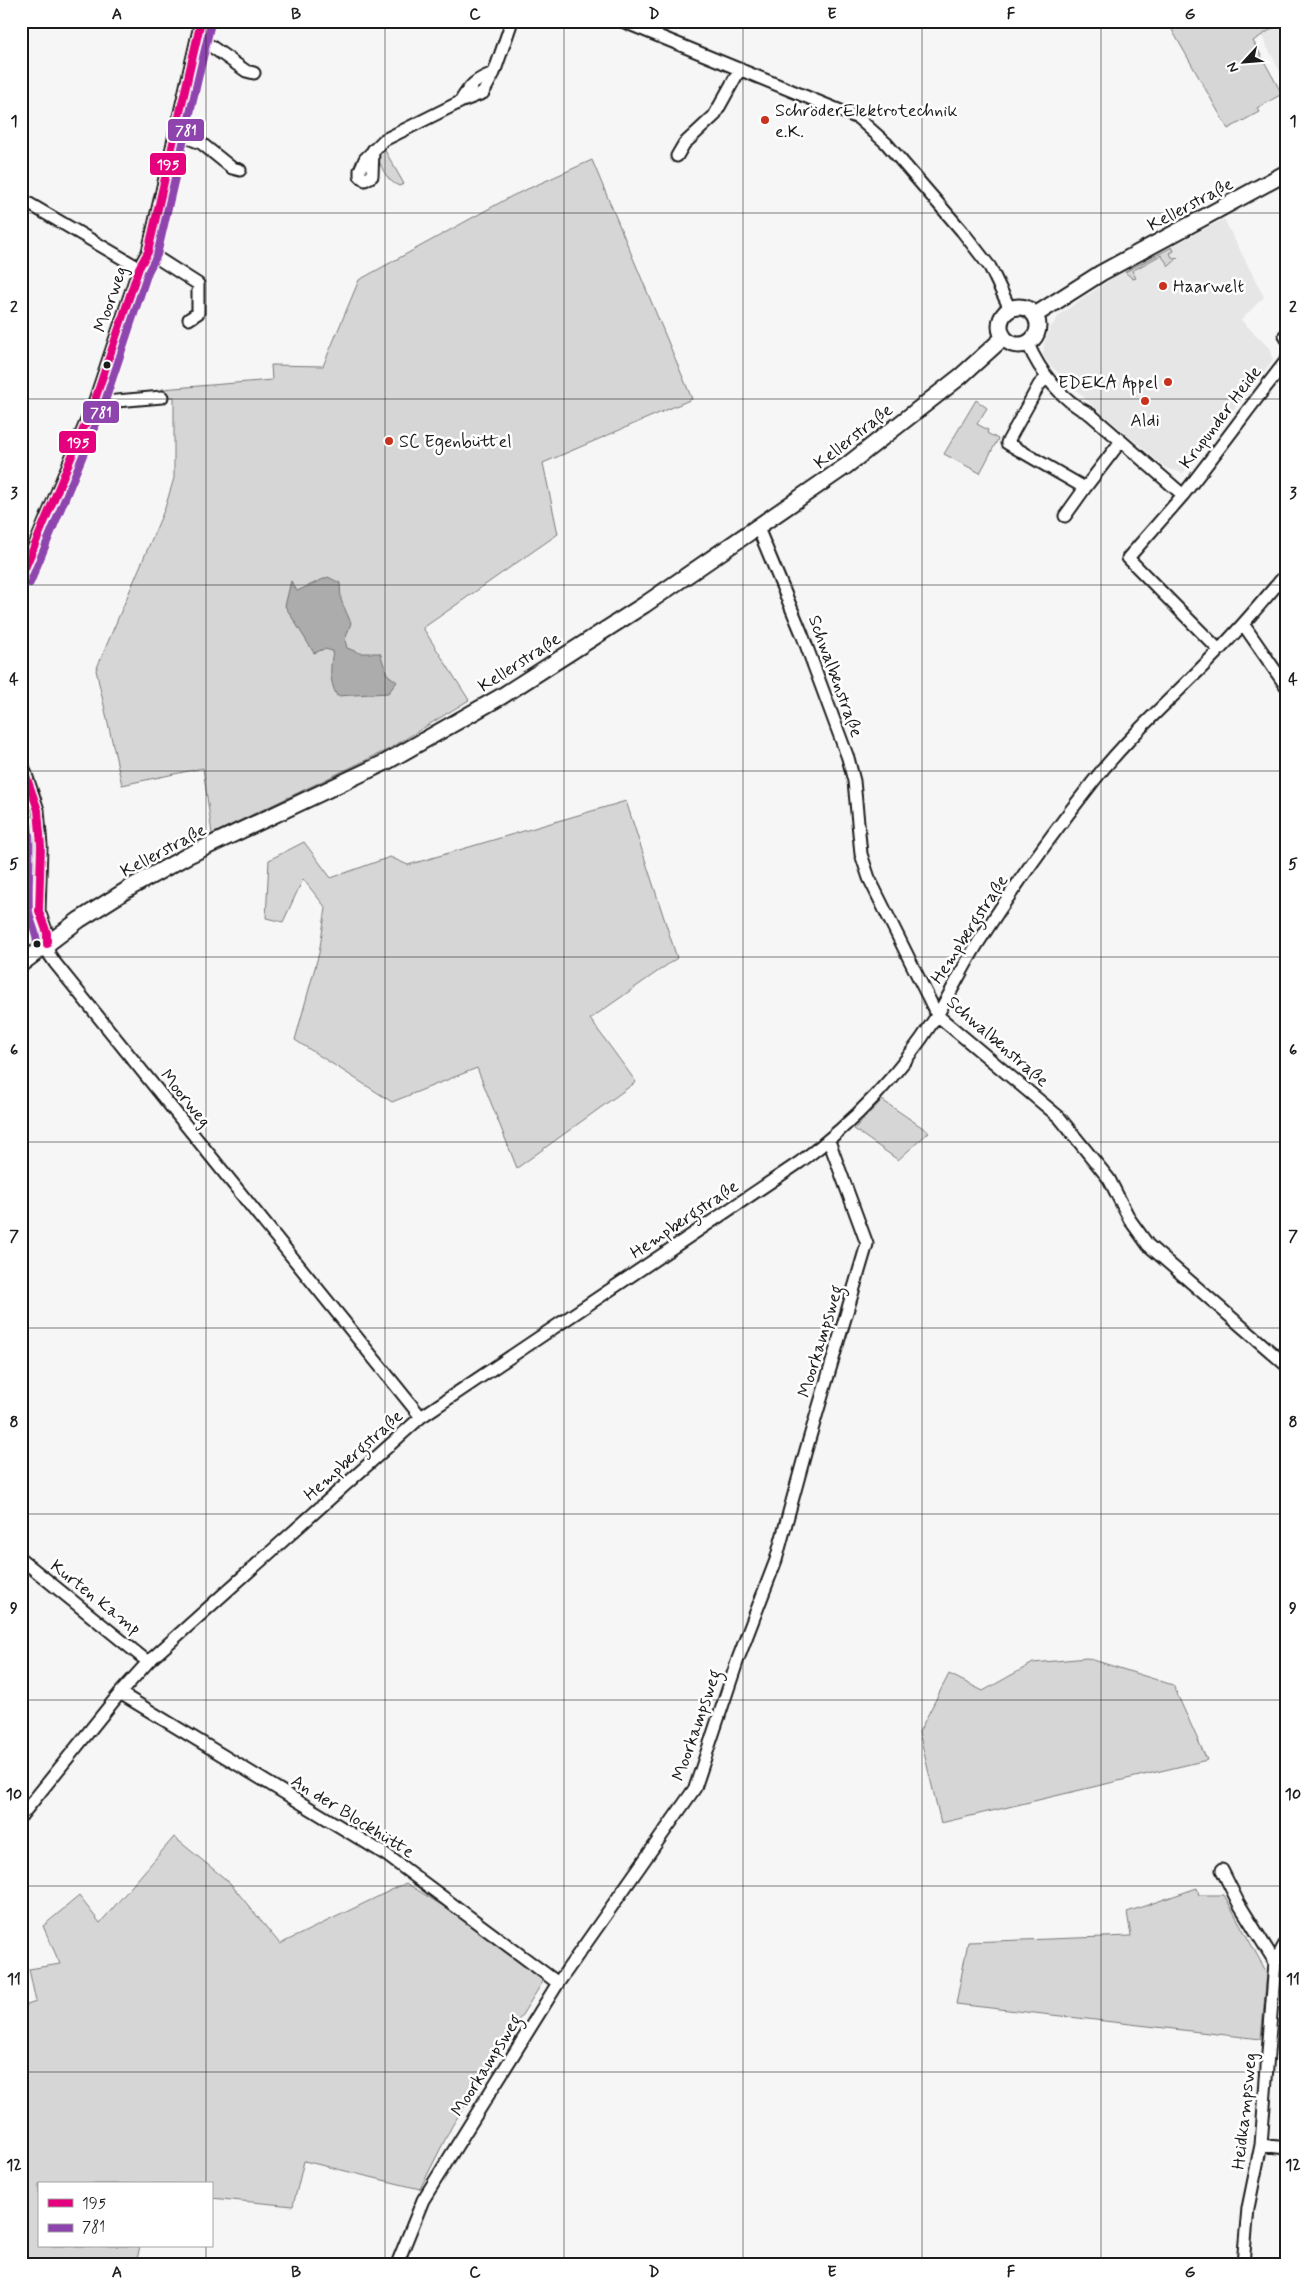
<svg xmlns="http://www.w3.org/2000/svg" width="1307" height="2285" viewBox="0 0 1307 2285" font-family="Mynerve,sans-serif">
<rect width="100%" height="100%" fill="#f6f6f6"/>
<filter id="ink" filterUnits="userSpaceOnUse"><feTurbulence type="fractalNoise" baseFrequency=".02" numOctaves="2"/><feDisplacementMap in="SourceGraphic" scale="10" xChannelSelector="R" yChannelSelector="G"/><feConvolveMatrix kernelMatrix="1 2 1 2 8 2 1 2 1" color-interpolation-filters="sRGB"/></filter>
<g filter="url(#ink)">
<!-- built -->
<path fill="#e6e6e6" d="M 1284,21 L 1286,21 L 1286,83 L 1261,35 Z
M 1224,219 L 1264,297 L 1241,320 L 1269,348 L 1273,360 L 1183,473 L 1166,468 L 1090,403 L 1048,363 L 1043,355 L 1044,344 L 1049,330 L 1060,314 L 1117,275 Z"/>
<!-- green -->
<path fill="#d6d6d6" stroke="#797979" d="M 1167,21 L 1284,21 L 1253,41 L 1282,94 L 1257,108 L 1259,112 L 1228,129 Z
M 383,147 L 404,184 L 399,186 C 385,180 381,166 376,153 Z
M 592,160 L 692,399 L 543,463 L 558,534 L 423,628 L 469,700 L 389,749 L 212,834 L 203,768 L 122,785 L 96,670 L 165,508 L 174,478 L 174,397 L 162,397 L 162,389 L 272,380 L 271,365 L 323,366 L 359,280 L 512,196 Z
M 1172,247 L 1174,251 L 1170,253 L 1173,259 L 1178,258 L 1169,266 L 1161,255 L 1132,271 L 1136,278 L 1133,279 L 1125,272 Z
M 976,400 L 987,408 L 977,424 L 988,430 L 987,433 L 998,439 L 980,473 L 944,454 Z
M 626,801 L 677,958 L 590,1019 L 636,1082 L 517,1168 L 477,1068 L 392,1102 L 295,1040 L 319,953 L 326,908 L 303,879 L 283,922 L 266,918 L 269,860 L 304,842 L 331,878 L 390,857 L 408,865 Z
M 882,1100 L 929,1132 L 898,1160 L 854,1129 Z
M 1087,1658 L 1173,1685 L 1207,1760 L 941,1823 L 919,1732 L 949,1674 L 983,1691 L 1033,1663 Z
M 174,1837 L 229,1882 L 280,1944 L 406,1883 L 549,1972 L 452,2126 L 420,2189 L 304,2161 L 293,2206 L 211,2198 L 211,2184 L 39,2184 L 39,2246 L 140,2246 L 136,2264 L 21,2264 L 21,2007 L 36,2002 L 29,1969 L 60,1964 L 43,1926 L 79,1896 L 100,1923 Z
M 1197,1888 L 1199,1895 L 1224,1895 L 1267,1973 L 1261,2039 L 956,2004 L 968,1942 L 1131,1936 L 1127,1912 Z"/>
<!-- water -->
<path fill="#acacac" stroke="#727272" d="M 328,577 L 340,583 L 341,600 L 351,623 L 345,640 L 347,648 L 360,653 L 380,653 L 387,674 L 397,682 L 388,693 L 337,696 C 329,681 330,667 333,651 L 324,649 L 314,653 L 285,606 L 291,581 L 297,591 Z"/>
<g fill="none" stroke-linecap="round" stroke-linejoin="round">
<defs>
<path id="street" d="M 622,21 L 858,118 L 886,143 L 962,231 L 990,267 L 1010,309
M 21,24 L 22,21
M 198,37 L 246,71 L 254,73
M 460,102 C 470,85 476,79 494,73
M 175,133 L 201,143 L 232,168 L 240,170
M 373,150 L 372,176 L 365,180 L 360,176 L 360,170 L 365,159 L 384,140 L 460,102 L 483,93 L 494,73 L 512,21
M 677,156 L 684,144 L 714,116 L 740,69
M 21,199 L 139,268
M 148,252 L 198,284 L 198,313 L 189,319
M 1285,335 L 1286,338
M 1028,344 C 1040,372 1062,401 1090,414 L 1183,495 L 1128,558 L 1219,650
M 1047,377 L 1039,385 L 1007,443 L 1085,488 L 1121,441
M 94,403 L 162,397
M 1183,495 C 1218,451 1251,405 1286,361
M 1065,516 L 1085,488
M 758,528 L 802,634 L 848,758 L 854,781 L 861,854 L 869,878 L 937,1015 L 1059,1117 L 1109,1179 L 1130,1220 L 1148,1245 L 1286,1365
M 21,579 L 94,403 L 139,268 L 148,252 L 201,21
M 1243,624 L 1286,686
M 21,760 L 38,810 L 41,846 L 39,911 L 47,933 L 49,954 L 55,963 L 421,1417
M 21,1559 L 148,1662
M 120,1693 L 385,1854 L 558,1983
M 21,1816 L 120,1693 L 148,1662 L 421,1417 L 800,1162 C 856,1121 898,1076 936,1017 C 951,993 963,967 978,943 C 1013,888 1052,834 1092,783 C 1130,734 1177,694 1220,649 C 1243,625 1265,599 1286,574
M 1222,1870 L 1239,1904 L 1275,1962
M 1261,2145 L 1286,2148
M 397,2264 L 423,2200 L 558,1983 L 695,1788 L 738,1659 L 776,1560 L 806,1450 L 867,1244 L 829,1141
M 1243,2264 L 1248,2208 L 1261,2145 L 1275,1962 L 1286,1942"/>
<path id="secondary" d="M1000 326a19 19 0 1 1 38 0a19 19 0 1 1-38 0Z
M 1035,315 L 1101,273 L 1286,173
M 21,964 L 79,920 L 133,886 L 187,856 L 386,762 L 502,696 L 644,605 L 846,466 L 961,376 L 1003,338"/>
</defs>
<!-- street casing -->
<use href="#street" stroke="#1c1c1c" stroke-width="15"/>
<!-- secondary casing -->
<use href="#secondary" stroke="#1c1c1c" stroke-width="19"/>
<!-- street -->
<use href="#street" stroke="#fff" stroke-width="11"/>
<!-- secondary -->
<use href="#secondary" stroke="#fff" stroke-width="15"/>
<defs>
<path id="bus-1" d="M 21,578 L 94,403 L 139,268 L 148,252 L 201,21
M 21,761 L 38,810 L 41,846 L 39,911 L 47,933 L 47,944"/>
<path id="bus-2" d="M 30,583 L 103,407 L 148,272 L 157,255 L 211,23
M 21,792 C 35,833 27,868 29,911 C 30,922 37,932 37,944"/>
</defs>
<!-- bus-1 casing -->
<use href="#bus-1" stroke="#fff" stroke-width="11"/>
<!-- bus-2 casing -->
<use href="#bus-2" stroke="#fff" stroke-width="11"/>
<!-- bus-1 -->
<use href="#bus-1" stroke="#e5007d" stroke-width="8"/>
<!-- bus-2 -->
<use href="#bus-2" stroke="#8e44ad" stroke-width="8"/>
</g>
</g>
<!-- grid -->
<path fill="none" stroke="#1c1c1c" stroke-width="1" stroke-opacity="0.55" d="M 206,21 L 206,2184M 385,21 L 385,2264M 564,21 L 564,2264M 743,21 L 743,2264M 922,21 L 922,2264M 1101,21 L 1101,2264M 21,213 L 1286,213M 21,399 L 1286,399M 21,585 L 1286,585M 21,771 L 1286,771M 21,957 L 1286,957M 21,1142 L 1286,1142M 21,1328 L 1286,1328M 21,1514 L 1286,1514M 21,1700 L 1286,1700M 21,1886 L 1286,1886M 21,2072 L 1286,2072M 206,2246 L 206,2264"/>
<!-- markers -->
<g fill="#c8321e" stroke="#fff" stroke-width="2">
<circle cx="765" cy="120" r="5"/>
<circle cx="1163" cy="286" r="5"/>
<circle cx="1168" cy="382" r="5"/>
<circle cx="1145" cy="401" r="5"/>
<circle cx="389" cy="441" r="5"/>
</g>
<g fill="#1c1c1c" stroke="#fff" stroke-width="2">
<circle cx="107" cy="365" r="4.5"/>
<circle cx="37" cy="944" r="4.5"/>
</g>
<g text-anchor="middle" stroke-width="5" stroke-linejoin="round" paint-order="stroke">
<!-- poi labels -->
<g font-size="18" fill="#1c1c1c" stroke="#fff" text-anchor="start">
<text x="775" y="116">SchröderElektrotechnik<tspan x="775" dy="21">e.K.</tspan></text>
<text x="1173" y="292">Haarwelt</text>
<text x="1158" y="388" text-anchor="end">EDEKA Appel</text>
<text x="1145" y="426" text-anchor="middle">Aldi</text>
<text x="399" y="447">SC Egenbüttel</text>
</g>
<!-- street labels -->
<g font-size="18" fill="#1c1c1c" stroke="#fff">
<text transform="translate(1190 204) rotate(-28)" y="6">Kellerstraße</text>
<text transform="translate(110 299) rotate(-71)" y="6">Moorweg</text>
<text transform="translate(1220 417) rotate(-53)" y="6">Krupunder Heide</text>
<text transform="translate(853 436) rotate(-38)" y="6">Kellerstraße</text>
<text transform="translate(519 662) rotate(-33)" y="6">Kellerstraße</text>
<text transform="translate(836 676) rotate(70)" y="6">Schwalbenstraße</text>
<text transform="translate(163 850) rotate(-28)" y="6">Kellerstraße</text>
<text transform="translate(969 929) rotate(-57)" y="6">Hempbergstraße</text>
<text transform="translate(998 1041) rotate(41)" y="6">Schwalbenstraße</text>
<text transform="translate(186 1098) rotate(51)" y="6">Moorweg</text>
<text transform="translate(684 1219) rotate(-34)" y="6">Hempbergstraße</text>
<text transform="translate(820 1341) rotate(-73)" y="6">Moorkampsweg</text>
<text transform="translate(353 1455) rotate(-42)" y="6">Hempbergstraße</text>
<text transform="translate(96 1597) rotate(38)" y="6">Kurten Kamp</text>
<text transform="translate(696 1725) rotate(-71)" y="6">Moorkampsweg</text>
<text transform="translate(353 1816) rotate(32)" y="6">An der Blockhütte</text>
<text transform="translate(486 2065) rotate(-58)" y="6">Moorkampsweg</text>
<text transform="translate(1244 2111) rotate(-84)" y="6">Heidkampsweg</text>
</g>
</g>
<g stroke="#fff" stroke-width="2">
<rect x="167" y="118" width="38" height="24" rx="5" fill="#8e44ad"/>
<rect x="149" y="152" width="38" height="24" rx="5" fill="#e5007d"/>
<rect x="82" y="400" width="38" height="24" rx="5" fill="#8e44ad"/>
<rect x="58" y="430" width="39" height="24" rx="5" fill="#e5007d"/>
</g>
<g font-size="14" text-anchor="middle" font-weight="bold" fill="#fff">
<text x="186" y="135">781</text>
<text x="168" y="169">195</text>
<text x="101" y="417">781</text>
<text x="78" y="447">195</text>
</g>
<!-- margin -->
<rect width="1307" height="2285" fill="none" stroke="#fff" stroke-width="55"/>
<!-- legend -->
<rect x="38" y="2182" width="175" height="65" fill="#ffffff" stroke="#a4a4a4"/>
<rect x="48" y="2199" width="25" height="8" fill="#e5007d" stroke="#a4a4a4"/>
<text x="82" y="2208" font-size="15" fill="#1c1c1c">195</text>
<rect x="48" y="2224" width="25" height="8" fill="#8e44ad" stroke="#a4a4a4"/>
<text x="82" y="2232" font-size="15" fill="#1c1c1c">781</text>
<!-- north arrow -->
<g transform="translate(1244 62) rotate(244)" stroke="#ffffff" stroke-width="4" paint-order="stroke">
<path d="M0-4L9 19L0 12L-9 19Z" fill="#1c1c1c"/>
<text y="-8" font-size="14" font-weight="bold" text-anchor="middle" fill="#1c1c1c">N</text>
</g>
<rect x="28" y="28" width="1252" height="2230" fill="none" stroke="#1c1c1c" stroke-width="2"/>
<g font-size="16" text-anchor="middle" font-weight="bold" fill="#1c1c1c">
<text x="117" y="19">A</text>
<text x="296" y="19">B</text>
<text x="475" y="19">C</text>
<text x="654" y="19">D</text>
<text x="832" y="19">E</text>
<text x="1011" y="19">F</text>
<text x="1190" y="19">G</text>
<text x="14" y="126">1</text>
<text x="1293" y="126">1</text>
<text x="14" y="312">2</text>
<text x="1293" y="312">2</text>
<text x="14" y="498">3</text>
<text x="1293" y="498">3</text>
<text x="14" y="684">4</text>
<text x="1293" y="684">4</text>
<text x="14" y="869">5</text>
<text x="1293" y="869">5</text>
<text x="14" y="1055">6</text>
<text x="1293" y="1055">6</text>
<text x="14" y="1241">7</text>
<text x="1293" y="1241">7</text>
<text x="14" y="1427">8</text>
<text x="1293" y="1427">8</text>
<text x="14" y="1613">9</text>
<text x="1293" y="1613">9</text>
<text x="14" y="1799">10</text>
<text x="1293" y="1799">10</text>
<text x="14" y="1984">11</text>
<text x="1293" y="1984">11</text>
<text x="14" y="2170">12</text>
<text x="1293" y="2170">12</text>
<text x="117" y="2277">A</text>
<text x="296" y="2277">B</text>
<text x="475" y="2277">C</text>
<text x="654" y="2277">D</text>
<text x="832" y="2277">E</text>
<text x="1011" y="2277">F</text>
<text x="1190" y="2277">G</text>
</g>
</svg>
